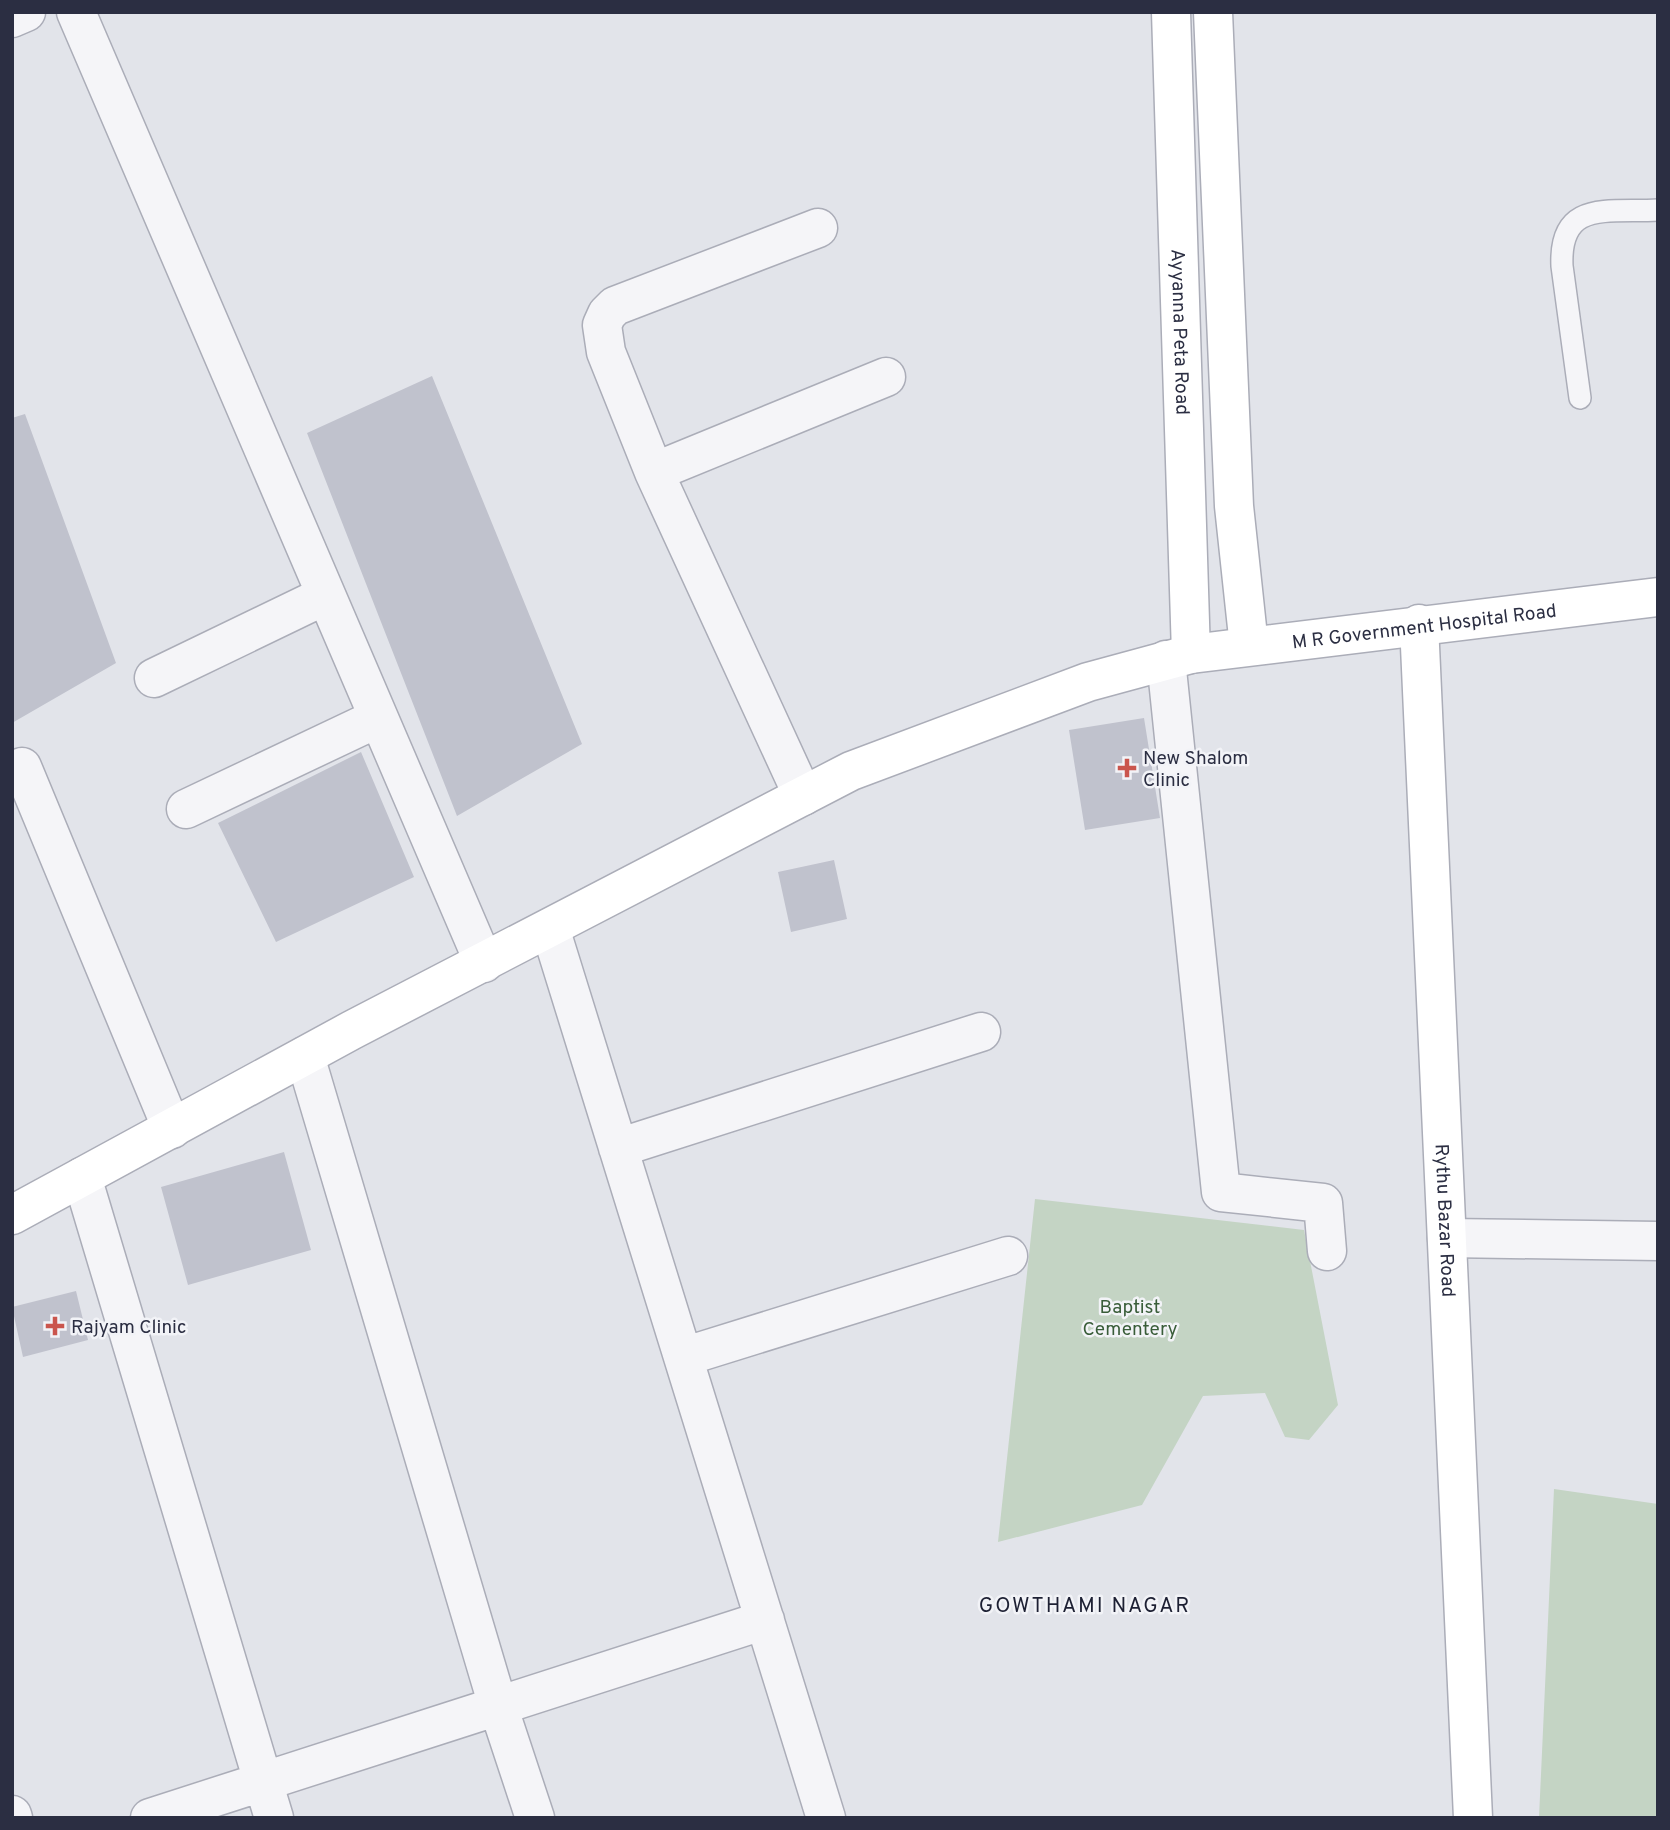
<svg xmlns="http://www.w3.org/2000/svg" width="1670" height="1830" viewBox="0 0 1670 1830" font-family="Overpass,sans-serif">
<rect width="100%" height="100%" fill="#e2e4ea"/>
<!-- green -->
<path fill="#c4d4c4" d="M 1035,1199 L 1304,1230 L 1338,1405 L 1309,1440 L 1285,1437 L 1265,1393 L 1203,1396 L 1142,1505 L 998,1542 Z
M 1554,1489 L 1658,1504 L 1658,1818 L 1539,1818 Z"/>
<!-- building -->
<path fill="#c0c2cd" d="M 432,376 L 582,744 L 457,816 L 307,433 Z
M 25,414 L 116,663 L 12,723 L 12,418 Z
M 1144,718 L 1160,818 L 1085,830 L 1069,730 Z
M 361,752 L 414,877 L 276,942 L 218,823 Z
M 834,860 L 847,919 L 791,932 L 778,872 Z
M 284,1152 L 311,1250 L 188,1285 L 161,1187 Z
M 76,1291 L 88,1340 L 23,1357 L 12,1307 Z"/>
<g fill="none" stroke-linecap="round" stroke-linejoin="round">
<defs>
<path id="lane" d="M 1580,398 L 1562,266 C 1559,199 1608,213 1658,210"/>
<path id="street" d="M 76,12 L 484,963
M 12,18 L 26,12
M 654,472 L 886,377
M 1166,660 L 1221,1192 L 1323,1203 L 1327,1251
M 154,678 L 326,595
M 22,767 L 172,1129
M 803,796 L 654,472 L 606,352 L 602,325 L 607,314 L 615,306 L 818,228
M 186,809 L 378,718
M 550,928 L 826,1818
M 305,1056 L 498,1706 L 535,1818
M 618,1148 L 981,1032
M 82,1177 L 274,1818
M 1447,1238 L 1658,1241
M 683,1357 L 1008,1256
M 12,1815 L 13,1818
M 150,1818 L 765,1620"/>
<g id="secondary">
<path id="s1" d="M 1171,12 L 1191,654"/>
<path d="M 1213,12 L 1234,506 L 1249,646"/>
<path id="s2" d="M 1419,624 L 1473,1818"/>
<path id="s3" d="M 12,1215 L 352,1030 L 851,771 L 1088,682 L 1191,654 L 1658,597"/>
</g>
</defs>
<!-- lane casing -->
<use href="#lane" stroke="#abadb8" stroke-width="24"/>
<!-- street casing -->
<use href="#street" stroke="#abadb8" stroke-width="41"/>
<!-- secondary casing -->
<use href="#secondary" stroke="#abadb8" stroke-width="41"/>
<!-- lane -->
<use href="#lane" stroke="#f5f5f8" stroke-width="21"/>
<!-- street -->
<use href="#street" stroke="#f5f5f8" stroke-width="38"/>
<!-- secondary -->
<use href="#secondary" stroke="#fff" stroke-width="38"/>
</g>
<!-- markers -->
<g fill="#ca554d" stroke="#f2f3f7" stroke-width="2.5">
<path d="M1123.5 757.5h7v7h7v7h-7v7h-7v-7h-7v-7h7z"/>
<path d="M51.5 1315.5h7v7h7v7h-7v7h-7v-7h-7v-7h7z"/>
</g>
<g text-anchor="middle" stroke-width="5" stroke-linejoin="round" paint-order="stroke">
<!-- street labels -->
<g font-size="19" fill="#2b2e42" stroke="#f2f3f7">
<text dy="7" stroke="none"><textPath href="#s1" startOffset="320">Ayyanna Peta Road</textPath></text>
<text dy="7" stroke="none"><textPath href="#s3" startOffset="1544">M R Government Hospital Road</textPath></text>
<text dy="7" stroke="none"><textPath href="#s2" startOffset="597">Rythu Bazar Road</textPath></text>
</g>
<!-- poi labels -->
<g font-size="19" fill="#2b2e42" stroke="#f2f3f7" text-anchor="start">
<text x="1143" y="764">New Shalom<tspan x="1143" dy="22">Clinic</tspan></text>
<text x="71" y="1333">Rajyam Clinic</text>
</g>
<!-- park labels -->
<g font-size="19" fill="#395d39" stroke="#f2f3f7">
<text x="1130" y="1313">Baptist<tspan x="1130" dy="22">Cementery</tspan></text>
</g>
<!-- neighbourhood labels -->
<g font-size="21" letter-spacing="2" fill="#1d2033" stroke="#f2f3f7">
<text x="1085" y="1612">GOWTHAMI NAGAR</text>
</g>
</g>
<!-- border -->
<rect width="1670" height="1830" fill="none" stroke="#2b2e42" stroke-width="28"/>
</svg>
